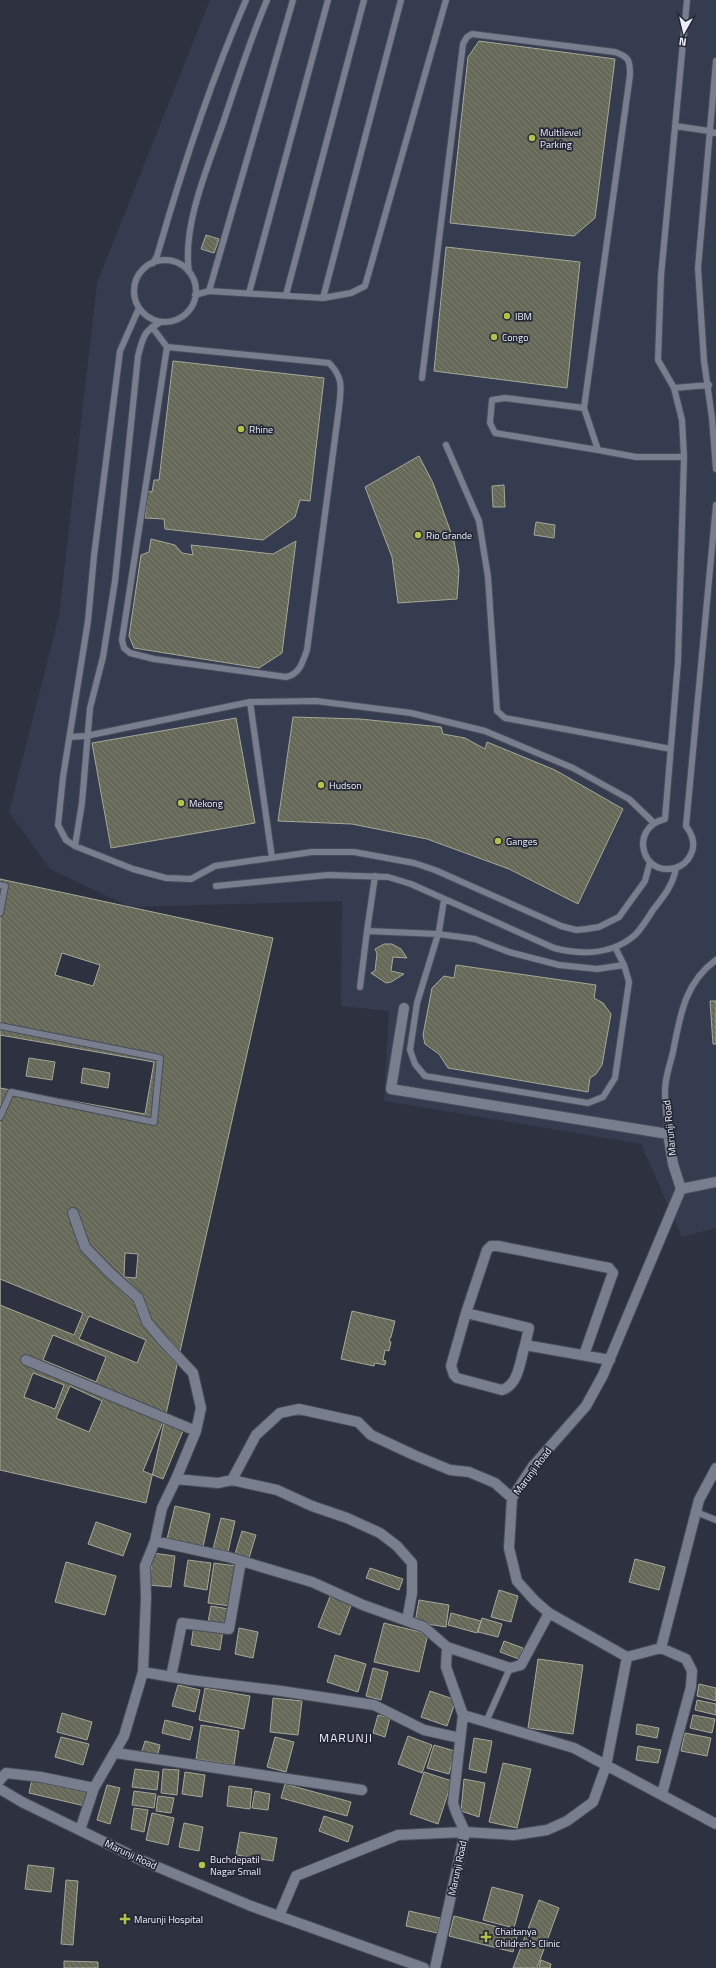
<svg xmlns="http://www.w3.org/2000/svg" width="716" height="1968" viewBox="0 0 716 1968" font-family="'Titillium Web',sans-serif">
<defs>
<pattern id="building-back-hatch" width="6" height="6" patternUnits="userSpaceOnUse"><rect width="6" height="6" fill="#666958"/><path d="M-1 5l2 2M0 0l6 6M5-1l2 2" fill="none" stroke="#7c7f71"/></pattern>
</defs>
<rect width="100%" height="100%" fill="#2e3240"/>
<!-- built -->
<path fill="#363c4f" d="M 210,0 L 716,0 L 716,1228 L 682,1237 L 641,1144 L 384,1101 L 389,1011 L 341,1006 L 342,901 L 130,907 L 50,869 L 9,812 L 59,616 L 97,283 Z"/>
<!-- building -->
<path fill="url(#building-back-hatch)" stroke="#a6a997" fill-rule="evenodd" d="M 479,41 L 615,59 L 595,218 L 574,236 L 450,223 L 468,57 Z
M 206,235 L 219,239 L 214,253 L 201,249 Z
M 446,247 L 580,262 L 567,388 L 434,371 Z
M 173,361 L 324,378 L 310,501 L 300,500 L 295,517 L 263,540 L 165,529 L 164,519 L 145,518 L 148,491 L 152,492 L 154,480 L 159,480 Z
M 419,456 L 433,483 L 454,541 L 459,570 L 457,599 L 398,603 L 392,557 L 365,487 Z
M 504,485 L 505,507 L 493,507 L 492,486 Z
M 536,522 L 555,525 L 554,538 L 534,535 Z
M 151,539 L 175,545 L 182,553 L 193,555 L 191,545 L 273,554 L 296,541 L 282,653 L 259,668 L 134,648 L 129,636 L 141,555 L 149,552 Z
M 293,717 L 360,719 L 441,727 L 443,734 L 465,738 L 485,749 L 487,742 L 555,770 L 623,809 L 578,904 L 509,869 L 427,839 L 352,824 L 278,821 Z
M 236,718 L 255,823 L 111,848 L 92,743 Z
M 0,879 L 273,938 L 146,1503 L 0,1470 Z
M 384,944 L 392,944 L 401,949 L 407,958 L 393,957 L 391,971 L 404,974 L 391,982 L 386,983 L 371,973 L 375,971 L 377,953 L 375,949 Z
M 62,953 L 100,965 L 93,986 L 55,975 Z
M 456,965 L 596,985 L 594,998 L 603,1003 L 611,1014 L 602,1065 L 596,1074 L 590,1078 L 588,1092 L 448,1068 L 439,1054 L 425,1044 L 423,1035 L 432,988 L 444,976 L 454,978 Z
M 710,1001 L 716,1001 L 716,1044 L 713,1044 Z
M 0,1035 L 154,1062 L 145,1114 L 0,1088 ZM 29,1058 L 55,1062 L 52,1080 L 26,1076 ZM 83,1068 L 110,1073 L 108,1088 L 81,1083 Z
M 125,1253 L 138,1254 L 136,1278 L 124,1277 Z
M 0,1279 L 83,1313 L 74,1335 L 0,1305 Z
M 352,1311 L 395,1321 L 391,1337 L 389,1340 L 391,1342 L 389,1351 L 385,1350 L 383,1360 L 386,1361 L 385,1365 L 375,1363 L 374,1366 L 341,1359 Z
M 89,1316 L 146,1340 L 137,1363 L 79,1339 Z
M 53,1335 L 106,1357 L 96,1382 L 43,1360 Z
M 33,1373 L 64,1385 L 55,1409 L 24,1397 Z
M 70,1386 L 102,1401 L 89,1432 L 56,1418 Z
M 163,1422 L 183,1431 L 163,1479 L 143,1471 Z
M 175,1506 L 210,1514 L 203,1547 L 167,1539 Z
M 221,1518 L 235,1521 L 228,1552 L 213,1549 Z
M 96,1522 L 131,1534 L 123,1556 L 88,1544 Z
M 242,1531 L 256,1535 L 249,1558 L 235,1554 Z
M 153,1553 L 175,1556 L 171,1587 L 149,1585 Z
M 635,1559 L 665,1567 L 659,1590 L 629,1582 Z
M 188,1560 L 211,1563 L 207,1590 L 184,1586 Z
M 66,1562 L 116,1576 L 105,1615 L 55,1602 Z
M 214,1563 L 236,1566 L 230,1606 L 208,1603 Z
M 370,1568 L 403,1579 L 399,1590 L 366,1578 Z
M 499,1590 L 518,1596 L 511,1622 L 491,1617 Z
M 331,1594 L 352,1603 L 340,1635 L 318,1627 Z
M 419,1600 L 449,1605 L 446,1627 L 415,1622 Z
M 211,1606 L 229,1609 L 227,1625 L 208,1622 Z
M 451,1613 L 481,1621 L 477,1633 L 448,1625 Z
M 482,1618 L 502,1624 L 498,1637 L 478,1632 Z
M 384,1623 L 428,1634 L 419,1672 L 374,1662 Z
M 194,1625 L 223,1630 L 220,1650 L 191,1645 Z
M 239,1628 L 258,1632 L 253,1658 L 235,1654 Z
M 504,1641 L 523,1648 L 519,1659 L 500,1652 Z
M 335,1655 L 366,1664 L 358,1692 L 327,1682 Z
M 538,1659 L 583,1665 L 573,1734 L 528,1728 Z
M 373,1668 L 388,1672 L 381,1700 L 366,1696 Z
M 699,1684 L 716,1688 L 716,1701 L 697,1696 Z
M 178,1685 L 200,1690 L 195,1712 L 172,1706 Z
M 205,1688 L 250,1696 L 244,1729 L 199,1720 Z
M 430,1691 L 456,1700 L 447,1726 L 421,1717 Z
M 273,1698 L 302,1701 L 298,1735 L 270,1732 Z
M 697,1700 L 716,1704 L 716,1715 L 695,1710 Z
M 62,1713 L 92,1722 L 87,1740 L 57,1732 Z
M 378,1715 L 390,1718 L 385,1737 L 373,1733 Z
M 693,1715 L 715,1719 L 712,1733 L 690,1728 Z
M 165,1720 L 193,1727 L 190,1740 L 162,1733 Z
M 637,1724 L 659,1728 L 657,1738 L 636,1734 Z
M 201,1725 L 239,1731 L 234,1765 L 196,1759 Z
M 685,1733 L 711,1738 L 707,1756 L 681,1751 Z
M 408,1736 L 432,1745 L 422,1773 L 398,1764 Z
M 61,1737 L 89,1744 L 83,1765 L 55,1757 Z
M 275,1737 L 294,1742 L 286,1772 L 267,1767 Z
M 474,1738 L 492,1741 L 486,1773 L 469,1769 Z
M 145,1741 L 160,1745 L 157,1758 L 141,1754 Z
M 434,1745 L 455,1751 L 449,1774 L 427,1768 Z
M 638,1746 L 661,1750 L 658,1763 L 636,1760 Z
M 503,1763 L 531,1769 L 517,1828 L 489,1822 Z
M 135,1769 L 159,1772 L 157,1790 L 132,1787 Z
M 163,1769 L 179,1770 L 177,1795 L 161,1793 Z
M 185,1772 L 205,1775 L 202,1797 L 182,1794 Z
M 424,1772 L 452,1781 L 438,1824 L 410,1814 Z
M 32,1779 L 88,1792 L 85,1806 L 29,1793 Z
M 464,1779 L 485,1783 L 479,1817 L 461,1811 Z
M 285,1784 L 351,1802 L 347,1816 L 281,1798 Z
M 107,1785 L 120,1788 L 110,1824 L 97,1820 Z
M 229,1786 L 252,1789 L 250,1809 L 227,1806 Z
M 134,1791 L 156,1794 L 154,1808 L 132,1805 Z
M 255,1791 L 270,1794 L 268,1810 L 252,1808 Z
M 158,1796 L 174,1798 L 171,1813 L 156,1811 Z
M 134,1808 L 148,1810 L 144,1832 L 131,1829 Z
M 152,1813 L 174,1818 L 168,1845 L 146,1840 Z
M 324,1816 L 353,1826 L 348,1842 L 319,1831 Z
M 184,1823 L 203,1827 L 199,1851 L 179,1847 Z
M 240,1832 L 277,1838 L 273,1861 L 236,1855 Z
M 28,1865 L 54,1868 L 51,1892 L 25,1889 Z
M 66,1880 L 78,1881 L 73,1945 L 61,1944 Z
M 492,1887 L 523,1895 L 514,1928 L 483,1920 Z
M 539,1900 L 559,1908 L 537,1968 L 513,1968 Z
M 409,1911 L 440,1918 L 437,1933 L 406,1926 Z
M 454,1916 L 518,1932 L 513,1952 L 449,1936 Z
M 541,1960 L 551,1964 L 550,1968 L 539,1968 Z
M 64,1961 L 98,1962 L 98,1968 L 64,1968 Z"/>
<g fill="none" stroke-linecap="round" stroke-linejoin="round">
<defs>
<path id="service" d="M 687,0 L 661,276 L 658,360 L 674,388 L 682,420 L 684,457 L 678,661 L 665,819 C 629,827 641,877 675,868 C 682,866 688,861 691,854 C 696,844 692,834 686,826 L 716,505
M 716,61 L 698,268 L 704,361 L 712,418 L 716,469
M 675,126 L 709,131 L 716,133
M134 291a31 31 0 1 1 62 0a31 31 0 1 1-62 0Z
M 153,263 L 157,256 C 182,169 210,82 246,0
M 189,272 C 182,226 208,166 223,123 C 237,81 250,40 267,0
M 209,291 L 293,0
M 249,293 L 328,0
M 195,295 L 209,291 L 323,298 L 351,293 L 365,286 L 446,0
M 286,295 L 364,0
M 323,298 L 401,0
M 139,308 L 120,351 L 94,556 L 88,621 L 63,777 L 58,825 L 66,840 L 75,846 L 82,803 L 90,708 L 103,657 L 115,581 L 138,356 C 143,338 143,331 161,322
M 152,327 L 167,347 L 122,640 L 124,648 L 130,653 L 154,659 L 286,677 C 300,674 302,663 307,650 L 339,408 C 341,389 344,378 329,363 L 167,347
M 422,378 L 463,44 L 467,37 L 472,34 L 615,52 C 629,57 630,60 630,75 L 584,408 L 598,450 L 636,457 L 684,457
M 674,388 L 709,385
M 584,408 L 505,398 L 492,400 L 490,423 L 495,433 L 598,450
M 446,445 L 479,521 L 488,577 L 497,711 L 505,718 L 671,749
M 70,737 L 86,736 L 250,702
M 75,846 L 133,869 L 166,878 L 191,879 L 215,866 L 312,852 L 354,852 L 414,863 L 435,870 L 561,926 L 576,930 L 586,929 L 599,927 L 619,917 L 645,881 L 650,862
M 272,858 L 250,702 L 316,701 L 411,713 L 485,731 L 573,768 L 629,799 L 654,823
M 0,885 L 5,886 L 0,913
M 216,886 L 328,875 L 388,877 L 411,884 L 554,948 C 581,955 612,955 635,935 C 642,928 648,918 653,910 C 664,896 673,885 676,868
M 444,900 L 439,931 L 417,1003 L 410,1050 L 415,1064 L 425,1076 L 588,1103 L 603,1097 L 615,1078 L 629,982 L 624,965 L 615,947
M 367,931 L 375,876
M 360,987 L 367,931 L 438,934 L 475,939 L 509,952 L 559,965 L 597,969 L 624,965
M 0,1026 L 160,1058 L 154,1122 L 11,1092 L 0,1117
M 668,1134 C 667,1120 665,1105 665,1091 C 665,1077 670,1065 673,1052 C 680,1017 684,983 716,960
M 696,1512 L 716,1520
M 486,1722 L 510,1668"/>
<path id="minor" d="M 404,1008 L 391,1089 L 668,1134 L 673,1164 L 681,1189 L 603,1375 L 586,1406 L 533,1466 L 512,1498 L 509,1548 L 517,1581 L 535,1601 L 549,1613 L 627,1657 L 606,1766 L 593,1802 L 567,1821 L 547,1830 L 514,1835 L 465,1832 L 435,1968
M 681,1189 L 716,1182
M 73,1213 L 85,1247 L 109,1272 L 138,1298 L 147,1322 L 163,1341 L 193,1373 L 201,1408 L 196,1431 L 176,1479 L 218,1483 L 232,1480 L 256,1435 L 280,1413 L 299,1409 L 358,1422 L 371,1435 L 414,1455 L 450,1470 L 469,1472 L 495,1483 L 512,1498
M 466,1313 L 451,1366 L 454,1375 L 457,1378 L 502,1390 C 519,1385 520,1360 525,1345
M 584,1355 L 611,1278 L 613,1273 L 609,1268 L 498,1246 L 491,1246 L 487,1250 L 466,1313 L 529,1328 L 525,1345 L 610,1360
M 26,1360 L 196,1431
M 232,1480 L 277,1490 L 312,1506 L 347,1518 L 380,1533 L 397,1546 L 412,1563 L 412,1593 L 407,1621
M 155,1541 L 228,1557 L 312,1582 L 363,1605 L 424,1627 L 447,1647 L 510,1668 L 521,1665 L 549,1613
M 661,1648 L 686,1659 L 692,1671 L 691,1687 L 662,1794
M 627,1657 L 661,1648 L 699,1500 L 716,1468
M 143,1672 L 146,1597 L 145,1566 L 155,1541 L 162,1508 L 176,1479
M 171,1677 L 182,1623 L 229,1629 L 241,1561
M 463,1715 L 574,1748 L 716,1824
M 116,1753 L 362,1790
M 0,1780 L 6,1773 L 41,1777 L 94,1788 L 124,1736 L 143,1672 L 190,1680 L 281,1691 L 374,1705 L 424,1730 L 460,1738
M 80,1830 L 94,1788
M 279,1916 L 296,1876 L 398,1835 L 465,1832 L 456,1812 L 453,1803 L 463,1715 L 446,1667 L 447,1647"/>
<path id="tertiary" d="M 0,1789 L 22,1802 L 141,1860 L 251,1906 L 424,1968"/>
</defs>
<!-- service casing -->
<use href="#service" stroke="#494d59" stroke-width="8"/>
<!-- minor casing -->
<use href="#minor" stroke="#494d59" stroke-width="12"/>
<!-- tertiary casing -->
<use href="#tertiary" stroke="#494d59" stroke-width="12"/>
<!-- service -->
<use href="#service" stroke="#797e8f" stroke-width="6"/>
<!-- minor -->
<use href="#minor" stroke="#797e8f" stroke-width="10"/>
<!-- tertiary -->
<use href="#tertiary" stroke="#797e8f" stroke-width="10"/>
</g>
<!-- markers -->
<g fill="#b4c24a" stroke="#242836" stroke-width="1.5">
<circle cx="532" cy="138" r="4"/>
<circle cx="507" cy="316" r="4"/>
<circle cx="494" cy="337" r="4"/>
<circle cx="241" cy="429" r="4"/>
<circle cx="418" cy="535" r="4"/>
<circle cx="321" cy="785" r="4"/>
<circle cx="181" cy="803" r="4"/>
<circle cx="498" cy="841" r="4"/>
<circle cx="202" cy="1865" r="4"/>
<path d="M123 1913h4v4h4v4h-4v4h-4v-4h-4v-4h4z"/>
<path d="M484 1931h4v4h4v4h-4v4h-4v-4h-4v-4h4z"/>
</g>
<g text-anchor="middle" stroke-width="3.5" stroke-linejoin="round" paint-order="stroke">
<!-- poi labels -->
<g font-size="10" fill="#eceff9" stroke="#242836" text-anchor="start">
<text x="540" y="136">Multilevel<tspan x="540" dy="12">Parking</tspan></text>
<text x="515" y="320">IBM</text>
<text x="502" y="341">Congo</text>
<text x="249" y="433">Rhine</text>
<text x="426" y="539">Rio Grande</text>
<text x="329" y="789">Hudson</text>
<text x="189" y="807">Mekong</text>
<text x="506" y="845">Ganges</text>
<text x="210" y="1863">Buchdepatil<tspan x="210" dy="12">Nagar Small</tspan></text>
<text x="134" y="1923">Marunji Hospital</text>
<text x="495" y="1935">Chaitanya<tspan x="495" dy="12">Children's Clinic</tspan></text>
</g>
<!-- street labels -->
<g font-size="10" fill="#eceff9" stroke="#242836">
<text transform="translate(669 1128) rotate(-96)" y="4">Marunji Road</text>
<text transform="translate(532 1471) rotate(-53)" y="4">Marunji Road</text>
<text transform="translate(131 1854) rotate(25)" y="4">Marunji Road</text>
<text transform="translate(457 1868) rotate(-78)" y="4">Marunji Road</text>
</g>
<!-- quarter labels -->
<g font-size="12" letter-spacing="1" fill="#eceff9" stroke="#242836">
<text x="346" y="1742">MARUNJI</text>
</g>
</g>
<!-- north arrow -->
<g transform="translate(684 32) rotate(188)" stroke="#242836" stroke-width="3" paint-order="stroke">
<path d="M0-3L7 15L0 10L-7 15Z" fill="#eceff9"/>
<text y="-6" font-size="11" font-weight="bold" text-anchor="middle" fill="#eceff9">N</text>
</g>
</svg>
